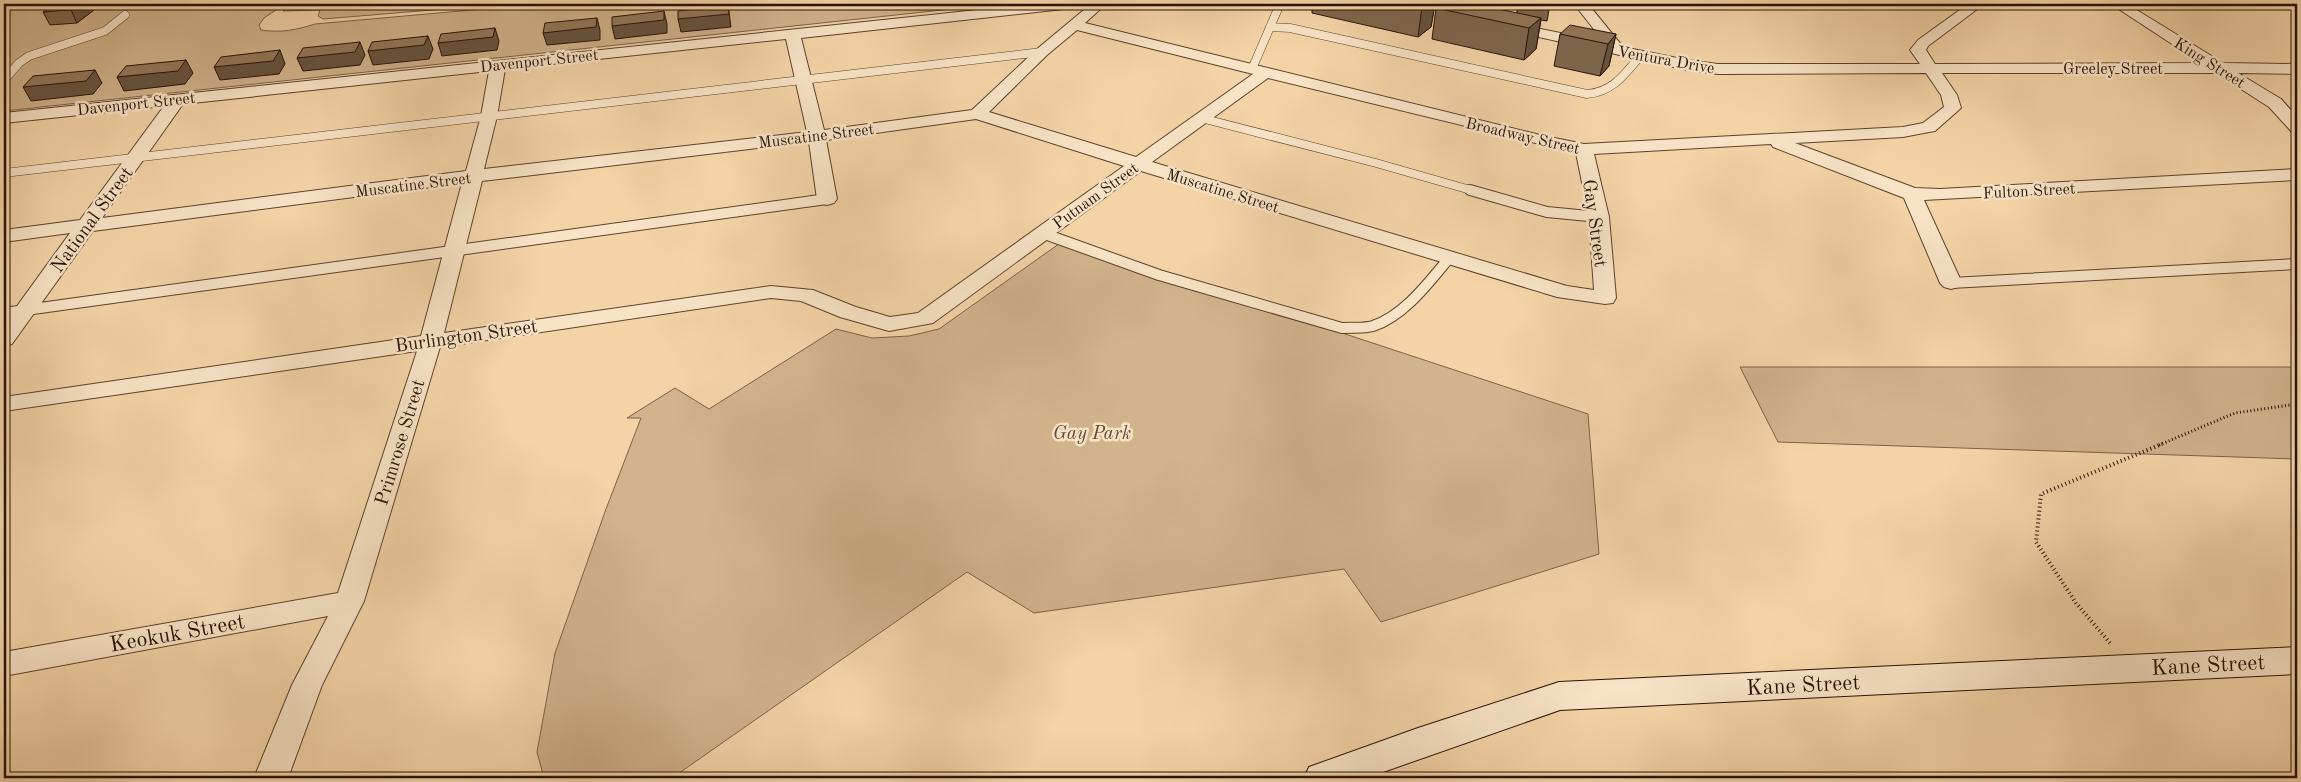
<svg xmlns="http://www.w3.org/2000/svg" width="2301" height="782" viewBox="0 0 2301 782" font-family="'Old Standard TT',serif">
<rect width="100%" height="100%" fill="#f4d4a7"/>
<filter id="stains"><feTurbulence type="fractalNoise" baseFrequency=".004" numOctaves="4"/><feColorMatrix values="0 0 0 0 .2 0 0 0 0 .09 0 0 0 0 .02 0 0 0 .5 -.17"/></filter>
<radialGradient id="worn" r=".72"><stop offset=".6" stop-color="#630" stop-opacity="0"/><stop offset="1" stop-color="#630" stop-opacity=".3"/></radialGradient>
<!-- green -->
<path fill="#d1b38c" stroke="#7c6249" d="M 4,4 L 285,4 L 264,18 L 259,25 L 261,30 C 281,33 296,30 315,24 L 539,4 L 998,4 L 4,111 Z
M 292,4 L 453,4 L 458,6 L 505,4 L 323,19 L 318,16 L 320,10 L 283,11 Z
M 1063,241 L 1588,414 L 1599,554 L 1381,622 L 1344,569 L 1034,613 L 967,572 L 672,778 L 544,778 L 537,752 L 555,653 L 606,509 L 641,418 L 627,418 L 675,388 L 709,409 L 836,329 L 872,338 L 909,336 L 939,329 Z
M 1740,367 L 2297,367 L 2297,459 L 1778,442 Z"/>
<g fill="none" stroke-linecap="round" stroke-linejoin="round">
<defs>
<path id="lane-far1" d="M 1270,27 L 1290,28 L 1587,94 C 1613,92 1625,74 1641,55
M 1252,69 L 1280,4
M 4,80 L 19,63 L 29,56 L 105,31 L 125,15
M 1201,118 L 1376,163 L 1474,191
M 4,173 L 1042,52"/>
<path id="lane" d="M 1470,190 L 1547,212 L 1599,217
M 1042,233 L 1159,275 L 1342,328 C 1352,327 1363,329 1373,326 C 1405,315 1429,282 1450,257
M 1951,283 L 2297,264
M 4,313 L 827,199"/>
<path id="street" d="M 1035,4 L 1080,4 L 1073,8 L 801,38 L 824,130 L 972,110 L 1037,49 L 1091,4 L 1106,4 L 1085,23 L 1540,135 L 1584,144 L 1903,127 L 1923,123 L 1944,107 L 1941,95 L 1926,73 L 1718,74 L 1687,70 L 1507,30 L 1500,26 L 1507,22 L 1604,42 L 1574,4 L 1588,4 L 1623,47 L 1687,60 L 1718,64 L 1920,64 L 1910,50 L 1918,40 L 1968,4 L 1984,4 L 1928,46 L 1926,50 L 1935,64 L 2201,63 L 2111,4 L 2127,4 L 2223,63 L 2297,64 L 2297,74 L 2238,73 L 2281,99 L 2297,117 L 2297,132 L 2291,131 L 2269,107 L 2216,73 L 1942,73 L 1957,95 L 1961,108 L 1935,131 L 1929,132 L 1903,137 L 1795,143 L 1915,188 L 1940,189 L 2297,169 L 2297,180 L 1924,200 L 1962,283 L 1958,287 L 1951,289 L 1944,287 L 1940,283 L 1904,198 L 1773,147 L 1771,144 L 1594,154 L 1609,217 L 1616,298 L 1613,303 L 1605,304 L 1557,297 L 1141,171 L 933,323 L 889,331 L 840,317 L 801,301 L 771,298 L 440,347 L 364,601 L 322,685 L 288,778 L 254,778 L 292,685 L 328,616 L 4,676 L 4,652 L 338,593 L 417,351 L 4,411 L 4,397 L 421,336 L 462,183 L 93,231 L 12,344 L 4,346 L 4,324 L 70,233 L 4,242 L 4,230 L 80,220 L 164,106 L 4,123 L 4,113 ZM 1077,30 L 1253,74 L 1136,157 L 989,112 L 1047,55 ZM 786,39 L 807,132 L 484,169 L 497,116 L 505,69 ZM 489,71 L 481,116 L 466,171 L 102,218 L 183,104 ZM 1268,78 L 1576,153 L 1589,217 L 1594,290 L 1567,286 L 1152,162 ZM 976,119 L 1124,166 L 918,313 L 890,317 L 856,307 L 813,290 L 771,286 L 444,333 L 482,181 L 809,142 L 817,199 L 820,203 L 827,205 L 834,203 L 837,199 L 826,140 Z"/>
<path id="secondary" d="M 2297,647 L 2297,674 L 1560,710 L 1366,778 L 1304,778 L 1309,767 L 1418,728 L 1559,682 Z"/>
</defs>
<!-- lane-far1 casing -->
<use href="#lane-far1" stroke="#5a422e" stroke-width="9"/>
<!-- lane casing -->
<use href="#lane" stroke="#5a422e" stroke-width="12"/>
<!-- street casing -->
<use href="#street" stroke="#5a422e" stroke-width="2"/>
<!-- secondary casing -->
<use href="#secondary" stroke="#271206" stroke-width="2"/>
<!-- path-far1 -->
<path stroke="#271206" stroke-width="3" stroke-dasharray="1 2.5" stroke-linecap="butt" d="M 2159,445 L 2235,413 L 2297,404"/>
<!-- path -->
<path stroke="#271206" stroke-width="4" stroke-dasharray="1 3" stroke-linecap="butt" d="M 2110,643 L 2076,603 L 2036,542 L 2041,494 L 2162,444"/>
<!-- lane-far1 -->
<use href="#lane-far1" stroke="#f8e3c6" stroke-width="8"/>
<!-- lane -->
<use href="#lane" stroke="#f8e3c6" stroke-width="10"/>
<!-- street -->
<use href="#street" fill="#f8e3c6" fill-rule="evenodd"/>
<!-- secondary -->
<use href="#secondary" fill="#f8e3c6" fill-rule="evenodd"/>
</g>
<!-- wall -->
<path fill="#7e664d" stroke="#271206" d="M 1312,4 L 1435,4 L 1431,27 L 1418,37 L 1312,13 Z
M 1517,4 L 1550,4 L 1547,21 L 1541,20 L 1536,49 L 1524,60 L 1432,39 L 1436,8 L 1517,13 Z
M 99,6 L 77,23 L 50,25 L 43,12 Z
M 1560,34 L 1616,34 L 1609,66 L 1600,76 L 1554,66 Z"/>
<!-- shaded-wall -->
<path fill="#66533f" stroke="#271206" d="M 80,4 L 98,4 L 99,6 L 77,23 L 71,10 Z
M 1426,4 L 1435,4 L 1431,27 L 1418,37 L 1422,7 Z
M 728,5 L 731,27 L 681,32 L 678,19 Z
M 664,11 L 667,24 L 667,33 L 615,39 L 612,26 Z
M 597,18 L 600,30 L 600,40 L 547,45 L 543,33 Z
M 1541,18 L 1536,49 L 1524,60 L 1529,28 Z
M 495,28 L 499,41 L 497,50 L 442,56 L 438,43 Z
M 1616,34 L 1609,66 L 1600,76 L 1608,44 Z
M 428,36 L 433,49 L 429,59 L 373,65 L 368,51 Z
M 360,42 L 365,55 L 360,65 L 303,71 L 297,58 Z
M 280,50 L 285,64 L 279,74 L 220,80 L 214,67 Z
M 186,60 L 193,73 L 185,84 L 124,91 L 117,77 Z
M 95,70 L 102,83 L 93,94 L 31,101 L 23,87 Z"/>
<!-- building -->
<path fill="#92775a" stroke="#271206" d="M 54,4 L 80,4 L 71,10 L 43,12 Z
M 1409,4 L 1426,4 L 1422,7 Z
M 1442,4 L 1475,4 L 1541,18 L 1529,28 L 1436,8 Z
M 728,5 L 729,14 L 678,19 L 678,11 Z
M 664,11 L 664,20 L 612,26 L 612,17 Z
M 597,18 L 596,27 L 543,33 L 545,23 Z
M 1570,25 L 1616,34 L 1608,44 L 1560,34 Z
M 495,28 L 493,37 L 438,43 L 441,34 Z
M 428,36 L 424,45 L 368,51 L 372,42 Z
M 360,42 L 355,52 L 297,58 L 303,48 Z
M 280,50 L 273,61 L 214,67 L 221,57 Z
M 186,60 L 178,71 L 117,77 L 126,66 Z
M 95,70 L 86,81 L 23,87 L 33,76 Z"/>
<g text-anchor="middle" stroke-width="5" stroke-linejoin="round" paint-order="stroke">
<!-- far-street labels -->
<g font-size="16" fill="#271206" stroke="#f8e3c6">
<text transform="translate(1666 59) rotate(10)" y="6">Ventura Drive</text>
<text transform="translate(539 60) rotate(-6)" y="6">Davenport Street</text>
<text transform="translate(2210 62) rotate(32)" y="6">King Street</text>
<text x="2113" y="74">Greeley Street</text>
<text transform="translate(136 103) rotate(-6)" y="6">Davenport Street</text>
<text transform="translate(816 135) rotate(-7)" y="6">Muscatine Street</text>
<text transform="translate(1523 135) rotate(13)" y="6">Broadway Street</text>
<text transform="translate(413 184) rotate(-7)" y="6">Muscatine Street</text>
<text transform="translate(1223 190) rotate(17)" y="6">Muscatine Street</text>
<text transform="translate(2029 190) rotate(-3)" y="6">Fulton Street</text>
<text transform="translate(1095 195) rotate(-36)" y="6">Putnam Street</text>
</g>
<!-- street labels -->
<g font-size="19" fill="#271206" stroke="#f8e3c6">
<text transform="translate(91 219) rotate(-54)" y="7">National Street</text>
<text transform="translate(1596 223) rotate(82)" y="7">Gay Street</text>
<text transform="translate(466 335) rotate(-8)" y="7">Burlington Street</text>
<text transform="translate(399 442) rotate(-73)" y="7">Primrose Street</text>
</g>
<!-- park labels -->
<g font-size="19" font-style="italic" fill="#624a35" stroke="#f8e3c6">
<text x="1092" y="439">Gay Park</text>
</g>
<!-- near-street labels -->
<g font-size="22" fill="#271206" stroke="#f8e3c6">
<text transform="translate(177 632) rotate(-10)" y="8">Keokuk Street</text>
<text transform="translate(2208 664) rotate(-3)" y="8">Kane Street</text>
<text transform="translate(1803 684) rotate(-3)" y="8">Kane Street</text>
</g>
</g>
<!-- margin -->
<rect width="2301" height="782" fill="none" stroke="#f4d4a7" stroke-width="20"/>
<rect x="5" y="5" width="2291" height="772" fill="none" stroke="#271206" stroke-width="2.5"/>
<rect x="10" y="10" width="2281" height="762" fill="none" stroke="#271206"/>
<rect width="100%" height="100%" filter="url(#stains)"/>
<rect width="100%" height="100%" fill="url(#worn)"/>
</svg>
